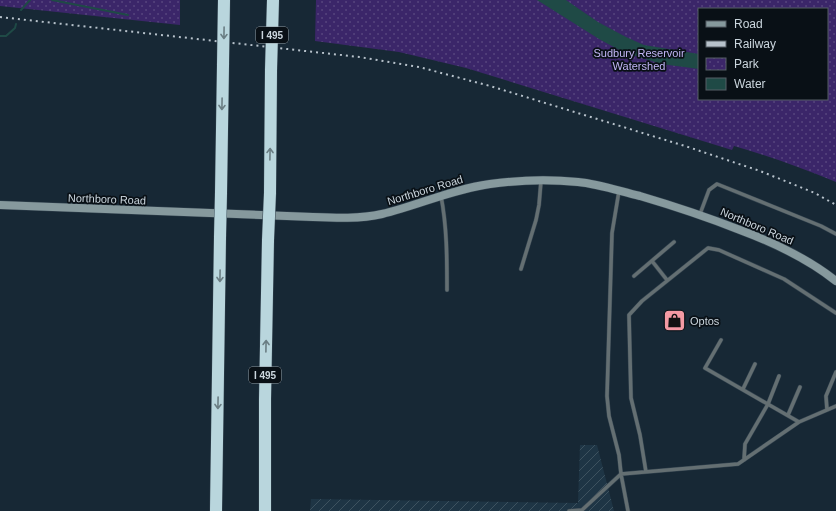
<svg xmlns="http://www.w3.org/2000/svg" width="836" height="511" viewBox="0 0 836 511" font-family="Arial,sans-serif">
<defs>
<pattern id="industrial-furrows" width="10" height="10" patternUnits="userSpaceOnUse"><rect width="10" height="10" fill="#1e3545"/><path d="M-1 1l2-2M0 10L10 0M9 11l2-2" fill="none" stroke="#3d525f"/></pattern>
<pattern id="park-dots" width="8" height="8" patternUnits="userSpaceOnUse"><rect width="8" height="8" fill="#3b2669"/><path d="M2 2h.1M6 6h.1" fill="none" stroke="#56457e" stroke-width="1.8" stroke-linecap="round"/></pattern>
</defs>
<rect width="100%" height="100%" fill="#172835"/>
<!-- industrial -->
<path fill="url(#industrial-furrows)" d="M 580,445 L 597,445 L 614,511 L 310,511 L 311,499 L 578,503 Z"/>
<!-- park -->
<path fill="url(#park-dots)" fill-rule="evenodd" d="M 0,0 L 180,0 L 180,25 L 0,6 Z
M 316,0 L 836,0 L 836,182 C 802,168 769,156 734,146 L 732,150 L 466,68 L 399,52 L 315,41 ZM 699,9 L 827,9 L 827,99 L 699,99 Z"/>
<!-- water -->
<path fill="#1f4a46" d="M 537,0 L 566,0 L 598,22 L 626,37 L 644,45 L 699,54 L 699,69 L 661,64 L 623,52 L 599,39 Z"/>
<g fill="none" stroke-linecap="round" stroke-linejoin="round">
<!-- stream -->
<path stroke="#1f4a46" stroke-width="2" d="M 52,0 L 128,15
M 21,10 L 30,0
M 0,36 L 6,36 L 15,28 L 16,24"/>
<defs>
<path id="lane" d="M 619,191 L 612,233 L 607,396 L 609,416 L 619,455 L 621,474 L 628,511
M 441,196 C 447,227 447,258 447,290
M 700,214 L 709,190 L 717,184 L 821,226 L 836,234
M 652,261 L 667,280
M 521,269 L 536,220 L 539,205 L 541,181
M 634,276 L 674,242
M 721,340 L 705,368 L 799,422
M 743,389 L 755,364
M 827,410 L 826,396 L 836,372
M 788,415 L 800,387
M 744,460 L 745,444 L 768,404 L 779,376
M 646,472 L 640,435 L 631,398 L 629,315 L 642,301 L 708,248 L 719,250 L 784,279 L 836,313
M 569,511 L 582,510 L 621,474 L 738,464 L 799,422 L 836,406"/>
<path id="secondary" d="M 0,205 L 313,217 C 336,218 360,219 382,214 C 419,205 453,189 490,184 C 519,180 548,179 578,182 C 599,184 619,191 640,196 C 674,206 707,217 740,230 C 775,243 807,258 836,281"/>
<path id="highway" d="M 221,193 L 223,65
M 270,193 L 271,70
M 216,511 L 220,237
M 265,511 L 265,399 L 268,240"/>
</defs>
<!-- lane casing -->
<use href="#lane" stroke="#344450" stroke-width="4.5"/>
<!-- secondary casing -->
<use href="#secondary" stroke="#344450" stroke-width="9"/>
<!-- highway casing -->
<use href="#highway" stroke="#344450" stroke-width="13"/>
<!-- lane -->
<use href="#lane" stroke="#646f72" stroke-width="3.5"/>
<!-- secondary -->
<use href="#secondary" stroke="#86999d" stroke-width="8"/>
<!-- highway -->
<use href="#highway" stroke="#b9d6dd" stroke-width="12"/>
<!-- rail -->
<path stroke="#b7c2cb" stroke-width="2" stroke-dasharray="2 4" stroke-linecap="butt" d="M 0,17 L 359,57 L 419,67 L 490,86 L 685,146 L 760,171 L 815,193 L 836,205"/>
<defs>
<path id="highway-bridge" d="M 223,65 L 224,0
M 271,70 L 273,0
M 220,237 L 221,193
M 268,240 L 270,193"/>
</defs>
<!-- highway-bridge casing -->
<use href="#highway-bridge" stroke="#344450" stroke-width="13" stroke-linecap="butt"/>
<!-- highway-bridge -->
<use href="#highway-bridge" stroke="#b9d6dd" stroke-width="12"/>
</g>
<!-- one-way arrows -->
<defs><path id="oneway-shaft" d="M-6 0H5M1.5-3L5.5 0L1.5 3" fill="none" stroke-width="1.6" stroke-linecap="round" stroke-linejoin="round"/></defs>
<g stroke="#6a7d83">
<use href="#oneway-shaft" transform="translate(224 33) rotate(91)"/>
<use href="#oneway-shaft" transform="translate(222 104) rotate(91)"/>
<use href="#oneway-shaft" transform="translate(270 154) rotate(-89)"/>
<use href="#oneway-shaft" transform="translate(220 276) rotate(91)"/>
<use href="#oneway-shaft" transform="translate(266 346) rotate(-89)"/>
<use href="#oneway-shaft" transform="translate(218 403) rotate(91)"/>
</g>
<!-- icons -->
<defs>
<symbol id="shop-square" viewBox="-11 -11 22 22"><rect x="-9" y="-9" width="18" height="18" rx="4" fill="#f49aa4" stroke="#091016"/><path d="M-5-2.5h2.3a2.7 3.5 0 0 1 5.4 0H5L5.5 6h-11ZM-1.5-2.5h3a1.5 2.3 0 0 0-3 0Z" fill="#111"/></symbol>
</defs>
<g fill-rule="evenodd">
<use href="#shop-square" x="662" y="308" width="25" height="25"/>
</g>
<g text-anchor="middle" stroke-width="3.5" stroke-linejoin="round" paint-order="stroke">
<!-- shield labels -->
<g fill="#091016" stroke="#919ba2" stroke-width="1">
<rect x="256" y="27" width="32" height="16" rx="3"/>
<rect x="249" y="367" width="32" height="16" rx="3"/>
</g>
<g font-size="10" font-weight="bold" fill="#cbd6de">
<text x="272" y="39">I 495</text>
<text x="265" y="379">I 495</text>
</g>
<!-- park labels -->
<g font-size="11" fill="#c1b4f3" stroke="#091016">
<text x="639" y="57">Sudbury Reservoir<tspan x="639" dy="13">Watershed</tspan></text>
</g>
<!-- street labels -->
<g font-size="11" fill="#cbd6de" stroke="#091016">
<text transform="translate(425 190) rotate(-17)" y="4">Northboro Road</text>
<text transform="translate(107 199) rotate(2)" y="4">Northboro Road</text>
<text transform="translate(757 226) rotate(23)" y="4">Northboro Road</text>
</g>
<!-- poi labels -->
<g font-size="11" fill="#cbd6de" stroke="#091016" text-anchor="start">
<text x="690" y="325">Optos</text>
</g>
</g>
<!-- legend -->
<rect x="698" y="8" width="130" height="92" fill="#091016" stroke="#575f66"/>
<rect x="706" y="21" width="20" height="6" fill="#86999d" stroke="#575f66"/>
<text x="734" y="28" font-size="12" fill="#cbd6de">Road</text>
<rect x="706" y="41" width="20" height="6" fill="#b7c2cb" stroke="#575f66"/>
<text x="734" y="48" font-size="12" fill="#cbd6de">Railway</text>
<rect x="706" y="58" width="20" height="12" fill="url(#park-dots)" stroke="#575f66"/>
<text x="734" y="68" font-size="12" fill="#cbd6de">Park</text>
<rect x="706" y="78" width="20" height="12" fill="#1f4a46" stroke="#575f66"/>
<text x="734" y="88" font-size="12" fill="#cbd6de">Water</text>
</svg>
